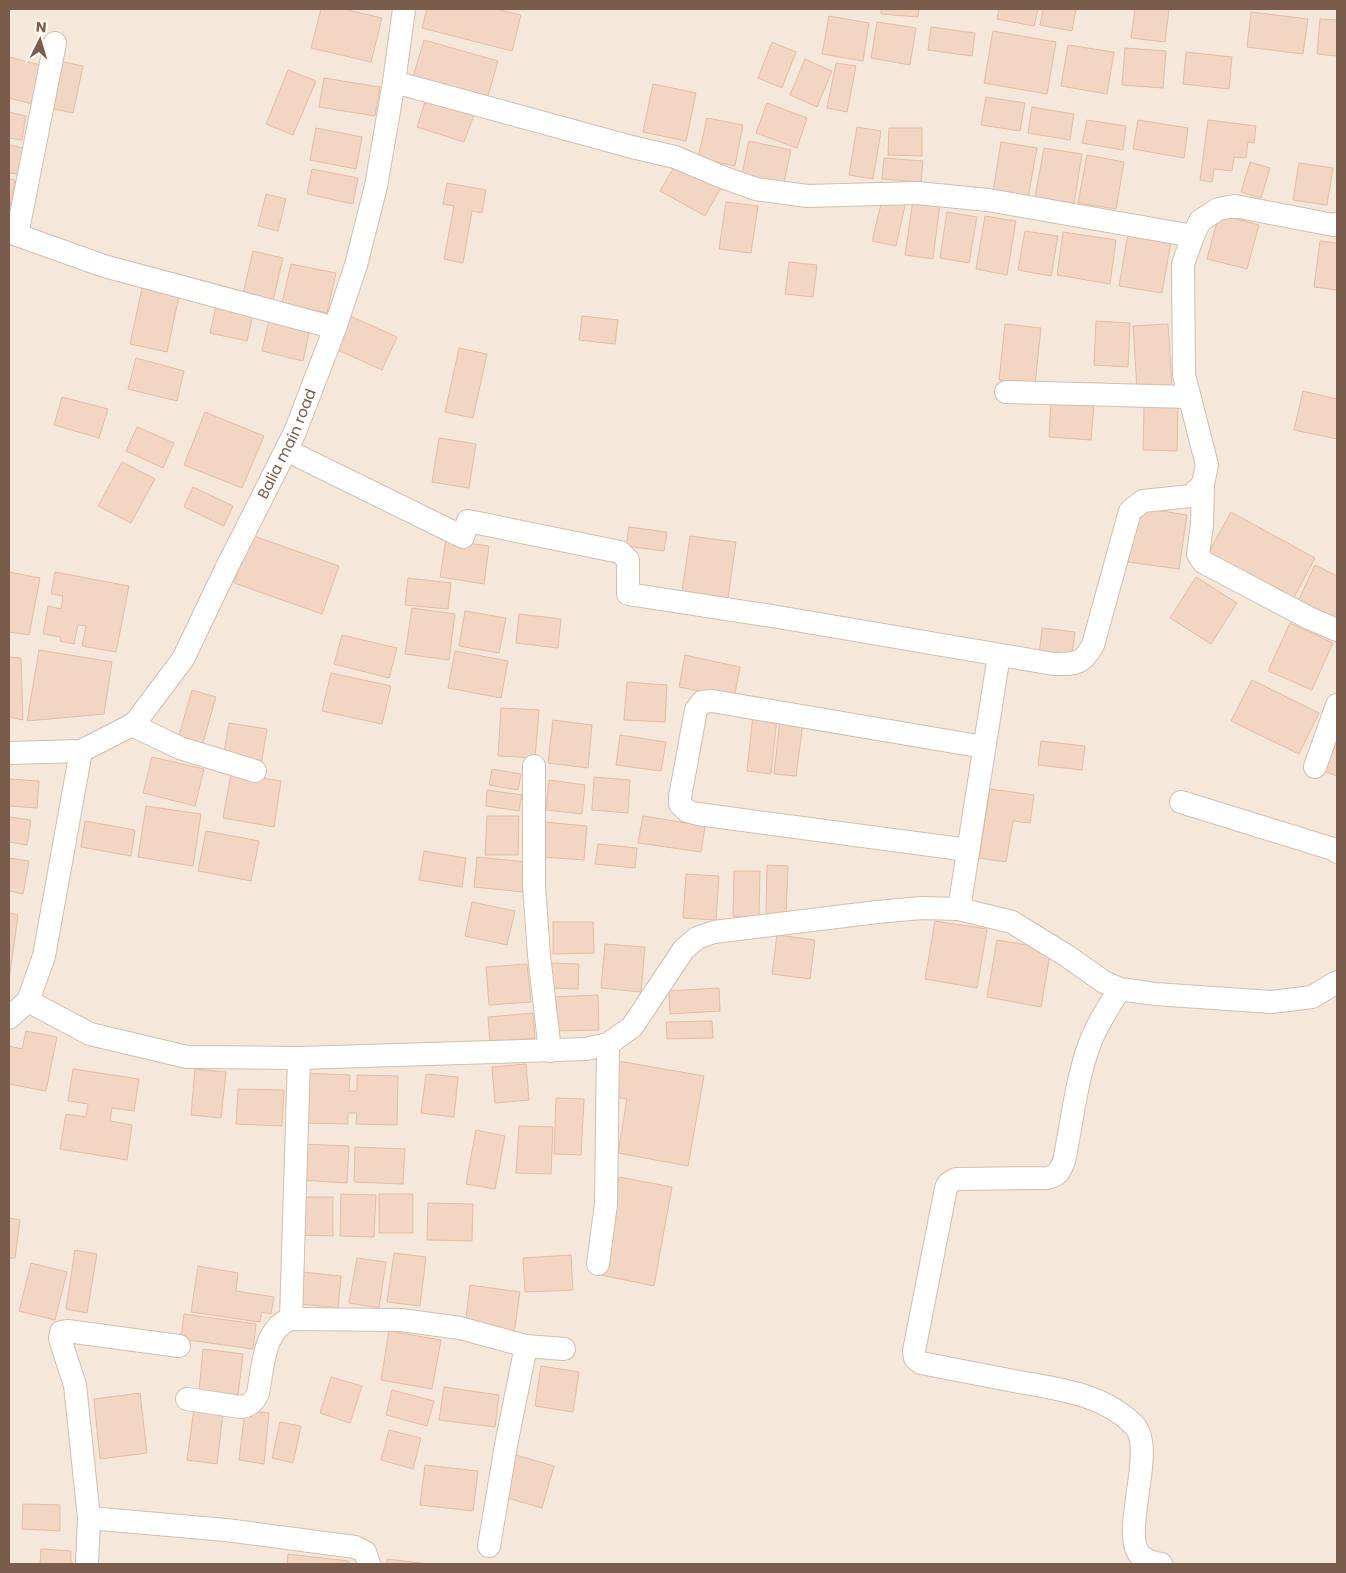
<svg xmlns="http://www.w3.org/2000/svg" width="1346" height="1573" viewBox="0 0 1346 1573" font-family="Poppins,sans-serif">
<rect width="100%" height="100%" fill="#fdf6ec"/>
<!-- residential -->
<path fill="#f5e8da" d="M 9,9 L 1337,9 L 1337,1564 L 9,1564 Z"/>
<!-- building -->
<path fill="#f3d5c3" stroke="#e6bba3" d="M 321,9 L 343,9 L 382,18 L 371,62 L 311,48 Z
M 427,9 L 496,9 L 521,15 L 512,51 L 422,28 Z
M 881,9 L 919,9 L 918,17 L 881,14 Z
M 999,9 L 1038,9 L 1034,26 L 997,19 Z
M 1043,9 L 1076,9 L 1072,31 L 1040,25 Z
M 1135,9 L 1169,9 L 1165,42 L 1131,38 Z
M 1251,12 L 1308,19 L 1303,54 L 1247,47 Z
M 829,16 L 869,23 L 863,61 L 822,54 Z
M 1320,19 L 1337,20 L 1337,56 L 1317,54 Z
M 877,22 L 916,28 L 910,65 L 871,58 Z
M 931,27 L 975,33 L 972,56 L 928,50 Z
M 993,31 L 1056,42 L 1047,94 L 984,83 Z
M 424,40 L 498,61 L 487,99 L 413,77 Z
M 772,42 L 796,52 L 782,88 L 758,78 Z
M 1068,45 L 1114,52 L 1107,94 L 1061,86 Z
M 1125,48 L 1166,51 L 1163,88 L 1122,85 Z
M 1186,52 L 1232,57 L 1229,89 L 1183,84 Z
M 9,57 L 41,65 L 32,104 L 9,98 Z
M 805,59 L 832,71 L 817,107 L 790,95 Z
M 59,61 L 83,66 L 73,113 L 49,108 Z
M 836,63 L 856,66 L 847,112 L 827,108 Z
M 288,70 L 316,81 L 293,135 L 266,124 Z
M 324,78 L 380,87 L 375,116 L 319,107 Z
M 653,84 L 696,93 L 686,141 L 643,132 Z
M 986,97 L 1025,103 L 1020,131 L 981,125 Z
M 426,99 L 474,115 L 464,142 L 417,127 Z
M 767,103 L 807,118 L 797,148 L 756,133 Z
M 1032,107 L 1074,114 L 1070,140 L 1028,133 Z
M 9,112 L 26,116 L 22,140 L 9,138 Z
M 707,118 L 743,125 L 735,166 L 698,158 Z
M 1087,120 L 1126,126 L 1123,150 L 1082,143 Z
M 1138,120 L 1188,128 L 1184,158 L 1133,149 Z
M 1208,120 L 1256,126 L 1254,143 L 1248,142 L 1246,158 L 1234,157 L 1232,171 L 1214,169 L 1212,182 L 1200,180 Z
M 857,127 L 881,131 L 873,179 L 849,175 Z
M 316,128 L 362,137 L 356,169 L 310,160 Z
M 889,128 L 922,128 L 922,156 L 888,155 Z
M 749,141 L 791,150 L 783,187 L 741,178 Z
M 1001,142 L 1037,148 L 1028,198 L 993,192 Z
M 9,145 L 24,148 L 19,174 L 9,173 Z
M 1044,148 L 1082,154 L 1074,203 L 1035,197 Z
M 1087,155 L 1124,162 L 1116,209 L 1078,203 Z
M 884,158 L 923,161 L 921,182 L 882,179 Z
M 677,162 L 721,188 L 705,216 L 660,191 Z
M 1250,162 L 1270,168 L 1261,198 L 1241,192 Z
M 1299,163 L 1333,168 L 1327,205 L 1293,200 Z
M 312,169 L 358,178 L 353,204 L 307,194 Z
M 9,179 L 15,180 L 9,210 Z
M 447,183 L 486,190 L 482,213 L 472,211 L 463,263 L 444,259 L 454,206 L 443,204 Z
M 266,194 L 286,199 L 278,231 L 258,226 Z
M 883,196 L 906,201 L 896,246 L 872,241 Z
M 913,200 L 940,204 L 933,259 L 905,255 Z
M 726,202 L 758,206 L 751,253 L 719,249 Z
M 947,212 L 977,217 L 969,263 L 940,258 Z
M 1219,214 L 1259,225 L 1247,269 L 1207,259 Z
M 985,216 L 1016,221 L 1007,275 L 976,269 Z
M 1025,231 L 1058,236 L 1051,276 L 1018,270 Z
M 1063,232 L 1116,240 L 1110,284 L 1057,275 Z
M 1128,234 L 1171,241 L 1162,293 L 1119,286 Z
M 1320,241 L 1337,243 L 1337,290 L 1314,287 Z
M 253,251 L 283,258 L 272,305 L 242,298 Z
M 789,262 L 817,265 L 813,297 L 785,294 Z
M 291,264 L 336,273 L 327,313 L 282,303 Z
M 143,284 L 180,292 L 167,352 L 130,344 Z
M 216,306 L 253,314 L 247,341 L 210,333 Z
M 270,315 L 311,324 L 303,361 L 262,351 Z
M 348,315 L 397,337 L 382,370 L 333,348 Z
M 582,316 L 618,320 L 615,344 L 579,340 Z
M 1096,321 L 1130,323 L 1128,367 L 1094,365 Z
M 1005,324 L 1041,328 L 1035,384 L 999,380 Z
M 1168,324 L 1172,387 L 1137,389 L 1133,326 Z
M 459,348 L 487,354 L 473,418 L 445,412 Z
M 136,358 L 184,371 L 177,401 L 128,389 Z
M 1303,391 L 1337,399 L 1337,439 L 1294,430 Z
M 62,397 L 108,409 L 99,438 L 54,425 Z
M 1051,401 L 1094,404 L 1091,440 L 1049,437 Z
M 1144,404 L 1178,404 L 1177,451 L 1143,450 Z
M 205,412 L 264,436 L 242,488 L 184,465 Z
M 137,427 L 174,443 L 163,468 L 126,451 Z
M 439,438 L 476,444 L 469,488 L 432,482 Z
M 122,462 L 155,479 L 131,523 L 98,506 Z
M 193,487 L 233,506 L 224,526 L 184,507 Z
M 1137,507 L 1187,515 L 1179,569 L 1128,562 Z
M 1231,512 L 1315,558 L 1292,601 L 1207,555 Z
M 629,527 L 667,532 L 664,551 L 626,546 Z
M 251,535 L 339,566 L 322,614 L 234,583 Z
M 690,536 L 736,542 L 728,598 L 682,592 Z
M 446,540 L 489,546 L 484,584 L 440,577 Z
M 1315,565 L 1337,576 L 1337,620 L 1298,601 Z
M 9,572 L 40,578 L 29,635 L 9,632 Z
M 55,572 L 129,586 L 116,652 L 82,646 L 86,626 L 78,625 L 74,644 L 60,641 L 61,637 L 43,634 L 48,606 L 61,609 L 63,596 L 51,594 Z
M 1196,577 L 1237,603 L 1211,644 L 1170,618 Z
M 408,578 L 451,583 L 448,609 L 405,605 Z
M 412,608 L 455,614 L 449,660 L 405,654 Z
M 465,611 L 506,618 L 499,653 L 459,646 Z
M 519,614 L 561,619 L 558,648 L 516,643 Z
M 1290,623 L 1333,643 L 1312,690 L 1268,671 Z
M 1042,628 L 1075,632 L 1071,660 L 1039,656 Z
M 342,635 L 397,648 L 389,678 L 334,664 Z
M 39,650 L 112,662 L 104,714 L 27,721 Z
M 455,651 L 508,661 L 501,698 L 448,688 Z
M 685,655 L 740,667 L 734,698 L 679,687 Z
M 9,657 L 21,658 L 23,720 L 9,717 Z
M 331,673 L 391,686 L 382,724 L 322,711 Z
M 1252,680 L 1319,713 L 1299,754 L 1231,721 Z
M 627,682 L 667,685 L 665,722 L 624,720 Z
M 192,690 L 216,697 L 202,746 L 178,739 Z
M 501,708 L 539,710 L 535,758 L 498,756 Z
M 753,715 L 777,718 L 771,774 L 747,771 Z
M 553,720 L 592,725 L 588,768 L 548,763 Z
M 780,720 L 803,723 L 796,776 L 774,774 Z
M 229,723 L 267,729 L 261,765 L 223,759 Z
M 1337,727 L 1337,776 L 1323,771 Z
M 620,735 L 666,742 L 661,771 L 616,765 Z
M 1041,741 L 1085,746 L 1082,770 L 1038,765 Z
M 152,757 L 204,769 L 195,806 L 143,793 Z
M 492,769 L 521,774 L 518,790 L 489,785 Z
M 231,773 L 281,781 L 274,827 L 223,818 Z
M 594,777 L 630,780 L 628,813 L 592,810 Z
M 9,779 L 39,781 L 37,808 L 9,806 Z
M 549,780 L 585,785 L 582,814 L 546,810 Z
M 990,789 L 1034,795 L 1030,823 L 1013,821 L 1006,862 L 979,858 Z
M 487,790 L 522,795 L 519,811 L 486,806 Z
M 146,806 L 201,814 L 193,866 L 138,857 Z
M 487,816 L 519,816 L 518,855 L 485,855 Z
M 643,816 L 705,826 L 701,852 L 638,843 Z
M 9,817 L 31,820 L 27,845 L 9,842 Z
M 85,821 L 135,830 L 131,856 L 81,847 Z
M 544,822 L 587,826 L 584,860 L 541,857 Z
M 206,831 L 259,841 L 251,881 L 198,871 Z
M 598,844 L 637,848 L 635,868 L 595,864 Z
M 424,851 L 466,858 L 462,887 L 419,880 Z
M 477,857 L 526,862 L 523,892 L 474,887 Z
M 9,858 L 29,861 L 23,894 L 9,891 Z
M 767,865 L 788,866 L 786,915 L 766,914 Z
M 734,871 L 760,871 L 759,917 L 733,916 Z
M 686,874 L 719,876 L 716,920 L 683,918 Z
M 472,902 L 515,911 L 507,945 L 465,936 Z
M 9,913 L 18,915 L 9,980 Z
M 935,921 L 987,929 L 977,988 L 925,979 Z
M 553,922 L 593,922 L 594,953 L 553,954 Z
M 777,935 L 815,940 L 810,979 L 772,974 Z
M 997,940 L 1051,949 L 1041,1007 L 987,997 Z
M 605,944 L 645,947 L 641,992 L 601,988 Z
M 550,963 L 579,964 L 578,989 L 549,988 Z
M 527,964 L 531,1002 L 489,1005 L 486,967 Z
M 719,988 L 720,1011 L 670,1014 L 669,991 Z
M 598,995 L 599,1030 L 554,1031 L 552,997 Z
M 533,1013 L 535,1038 L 490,1042 L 488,1017 Z
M 712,1021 L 713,1038 L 667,1039 L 666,1022 Z
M 26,1031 L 57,1037 L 46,1091 L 9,1084 L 9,1046 L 22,1049 Z
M 618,1061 L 704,1076 L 688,1166 L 618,1153 L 627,1099 L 612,1097 Z
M 526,1064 L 529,1100 L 495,1103 L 492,1067 Z
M 73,1069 L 139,1079 L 134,1111 L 112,1108 L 110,1121 L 132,1125 L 127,1160 L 60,1149 L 66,1114 L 86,1117 L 88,1104 L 68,1101 Z
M 195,1069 L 226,1072 L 221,1118 L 191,1115 Z
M 305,1073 L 350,1075 L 349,1091 L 357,1091 L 357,1075 L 398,1076 L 397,1125 L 356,1124 L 357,1113 L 348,1113 L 348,1124 L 304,1123 Z
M 426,1074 L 458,1077 L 454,1117 L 421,1113 Z
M 238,1089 L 284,1090 L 282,1126 L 236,1124 Z
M 556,1098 L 584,1099 L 581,1155 L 554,1154 Z
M 519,1126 L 553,1127 L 551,1174 L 516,1173 Z
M 476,1130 L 505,1136 L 495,1189 L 466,1184 Z
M 302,1144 L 349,1146 L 347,1183 L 300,1180 Z
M 355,1147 L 405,1149 L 403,1184 L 354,1182 Z
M 619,1177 L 672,1187 L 654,1286 L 601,1275 Z
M 341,1194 L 376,1195 L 374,1237 L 340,1236 Z
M 379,1194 L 413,1194 L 413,1233 L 379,1233 Z
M 299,1197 L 333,1197 L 333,1236 L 299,1235 Z
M 428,1203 L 473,1204 L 472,1241 L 427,1240 Z
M 9,1218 L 20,1220 L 15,1258 L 9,1258 Z
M 75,1250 L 97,1254 L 87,1313 L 66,1309 Z
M 394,1253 L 426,1257 L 420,1306 L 387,1302 Z
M 571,1255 L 573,1290 L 525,1292 L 523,1258 Z
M 357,1258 L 386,1262 L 379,1308 L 349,1303 Z
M 31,1263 L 67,1272 L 55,1320 L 19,1311 Z
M 198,1266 L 238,1273 L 236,1291 L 274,1297 L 271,1314 L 262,1312 L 260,1322 L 191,1312 Z
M 302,1272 L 341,1276 L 338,1308 L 300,1304 Z
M 470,1285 L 520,1292 L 514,1333 L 465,1326 Z
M 184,1314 L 256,1324 L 253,1349 L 181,1339 Z
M 389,1331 L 441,1340 L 432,1389 L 381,1380 Z
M 203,1349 L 243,1354 L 238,1395 L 199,1391 Z
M 541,1366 L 579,1372 L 573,1412 L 535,1406 Z
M 331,1377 L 362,1386 L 350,1423 L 320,1413 Z
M 444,1387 L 499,1395 L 495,1427 L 439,1420 Z
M 392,1390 L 434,1401 L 427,1426 L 386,1415 Z
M 140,1393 L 147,1453 L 100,1459 L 94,1399 Z
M 194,1409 L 223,1413 L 217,1464 L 187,1460 Z
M 245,1411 L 269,1413 L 264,1464 L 239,1460 Z
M 280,1422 L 301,1426 L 293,1463 L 272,1458 Z
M 389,1430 L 421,1438 L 413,1469 L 381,1460 Z
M 516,1455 L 554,1466 L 542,1508 L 504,1497 Z
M 425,1465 L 478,1471 L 473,1511 L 420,1505 Z
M 23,1504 L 60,1505 L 60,1531 L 22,1529 Z
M 41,1549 L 71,1551 L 71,1564 L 40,1564 Z
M 288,1554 L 349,1561 L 349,1564 L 287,1564 Z
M 387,1559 L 429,1564 L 387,1564 Z"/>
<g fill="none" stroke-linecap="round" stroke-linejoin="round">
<defs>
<g id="minor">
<path d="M 394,82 L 632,147 L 675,157 L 722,177 L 756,189 L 807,196 L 917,193 L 988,200 L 1193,236"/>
<path d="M 9,232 L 104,266 L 335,328"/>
<path d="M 17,235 L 55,43"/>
<path d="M 1006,392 L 1189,397"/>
<path d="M 286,450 L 463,537 L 468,521 L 620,552 L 628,560 L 628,594 L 772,616 L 1054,664 C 1075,664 1082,665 1093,645 L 1130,511 L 1143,501 L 1191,496 L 1203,484 L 1207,465 L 1184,375 L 1183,264 L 1193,236 L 1200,221 L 1218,209 L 1235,206 L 1333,225 L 1337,224"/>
<path d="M 1203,484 L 1202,525 L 1198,554 L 1203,562 L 1309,618 L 1337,630"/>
<path d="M 132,725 L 180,748 L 255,771"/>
<path d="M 81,751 L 44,956 L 28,1001 L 90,1034 L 187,1057 L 299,1058 L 586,1049 L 608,1044 L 632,1027 L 684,949 L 697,938 L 714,932 L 877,912 L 922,908 L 959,909 L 1012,922 L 1067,956 L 1104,982 L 1120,989 L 1155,994 L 1272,1002 L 1312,997 L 1337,982"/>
<path id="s1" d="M 9,753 L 81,751 L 132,725 L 135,723 L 183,659 L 226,569 L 295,432 L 335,328 L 356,265 L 376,186 L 394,82 L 404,9"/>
<path d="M 534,766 L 534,885 L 539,955 L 550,1051"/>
<path d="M 1315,767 L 1337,705"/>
<path d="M 1181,802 L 1333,849 L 1337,852"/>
<path d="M 968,850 L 698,814 L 687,811 L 680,804 L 680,797 L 696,710 L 702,702 L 712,701 L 984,747"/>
<path d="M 959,909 L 999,655"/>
<path d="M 1120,989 C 1109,1006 1097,1024 1090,1043 C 1076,1080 1072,1123 1064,1161 C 1060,1171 1058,1176 1047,1178 L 956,1179 L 949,1183 L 946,1188 L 914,1351 L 915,1358 L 921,1363 C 952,1369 983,1375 1014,1381 C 1057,1389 1102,1393 1134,1425 C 1157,1449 1120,1533 1140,1555 C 1145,1560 1154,1563 1161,1564"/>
<path d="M 9,1018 L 28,1001"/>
<path d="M 598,1264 L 606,1204 L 608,1044"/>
<path d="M 291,1319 L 299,1058"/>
<path d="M 187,1399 L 240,1407 C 250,1406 254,1402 258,1393 C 263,1369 263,1328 291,1319 L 401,1320 L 460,1328 L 526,1346 L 564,1349"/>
<path d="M 89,1518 L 226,1530 L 355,1547 L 365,1552 L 369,1564"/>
<path d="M 489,1546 L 506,1445 L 526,1346"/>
<path d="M 87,1564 L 89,1518 L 75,1385 L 60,1339 L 61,1332 L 67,1331 L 179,1346"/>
</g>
</defs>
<!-- minor casing -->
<use href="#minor" stroke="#d1beb0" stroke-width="24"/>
<!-- minor -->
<use href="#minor" stroke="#fff" stroke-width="22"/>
</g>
<g text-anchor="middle" stroke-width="5" stroke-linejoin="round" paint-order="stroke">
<!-- street labels -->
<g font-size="15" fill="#7a5c4d" stroke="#fffaf3">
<text dy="5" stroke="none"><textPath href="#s1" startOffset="452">Balia main road</textPath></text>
</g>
</g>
<!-- border -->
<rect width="1346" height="1573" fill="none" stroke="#7a5c4d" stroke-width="20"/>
<!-- north arrow -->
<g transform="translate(40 40) rotate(5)" stroke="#fffaf3" stroke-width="4" paint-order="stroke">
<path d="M0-4L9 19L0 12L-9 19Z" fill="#7a5c4d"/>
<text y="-8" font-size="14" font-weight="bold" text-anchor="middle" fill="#7a5c4d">N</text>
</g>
</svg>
